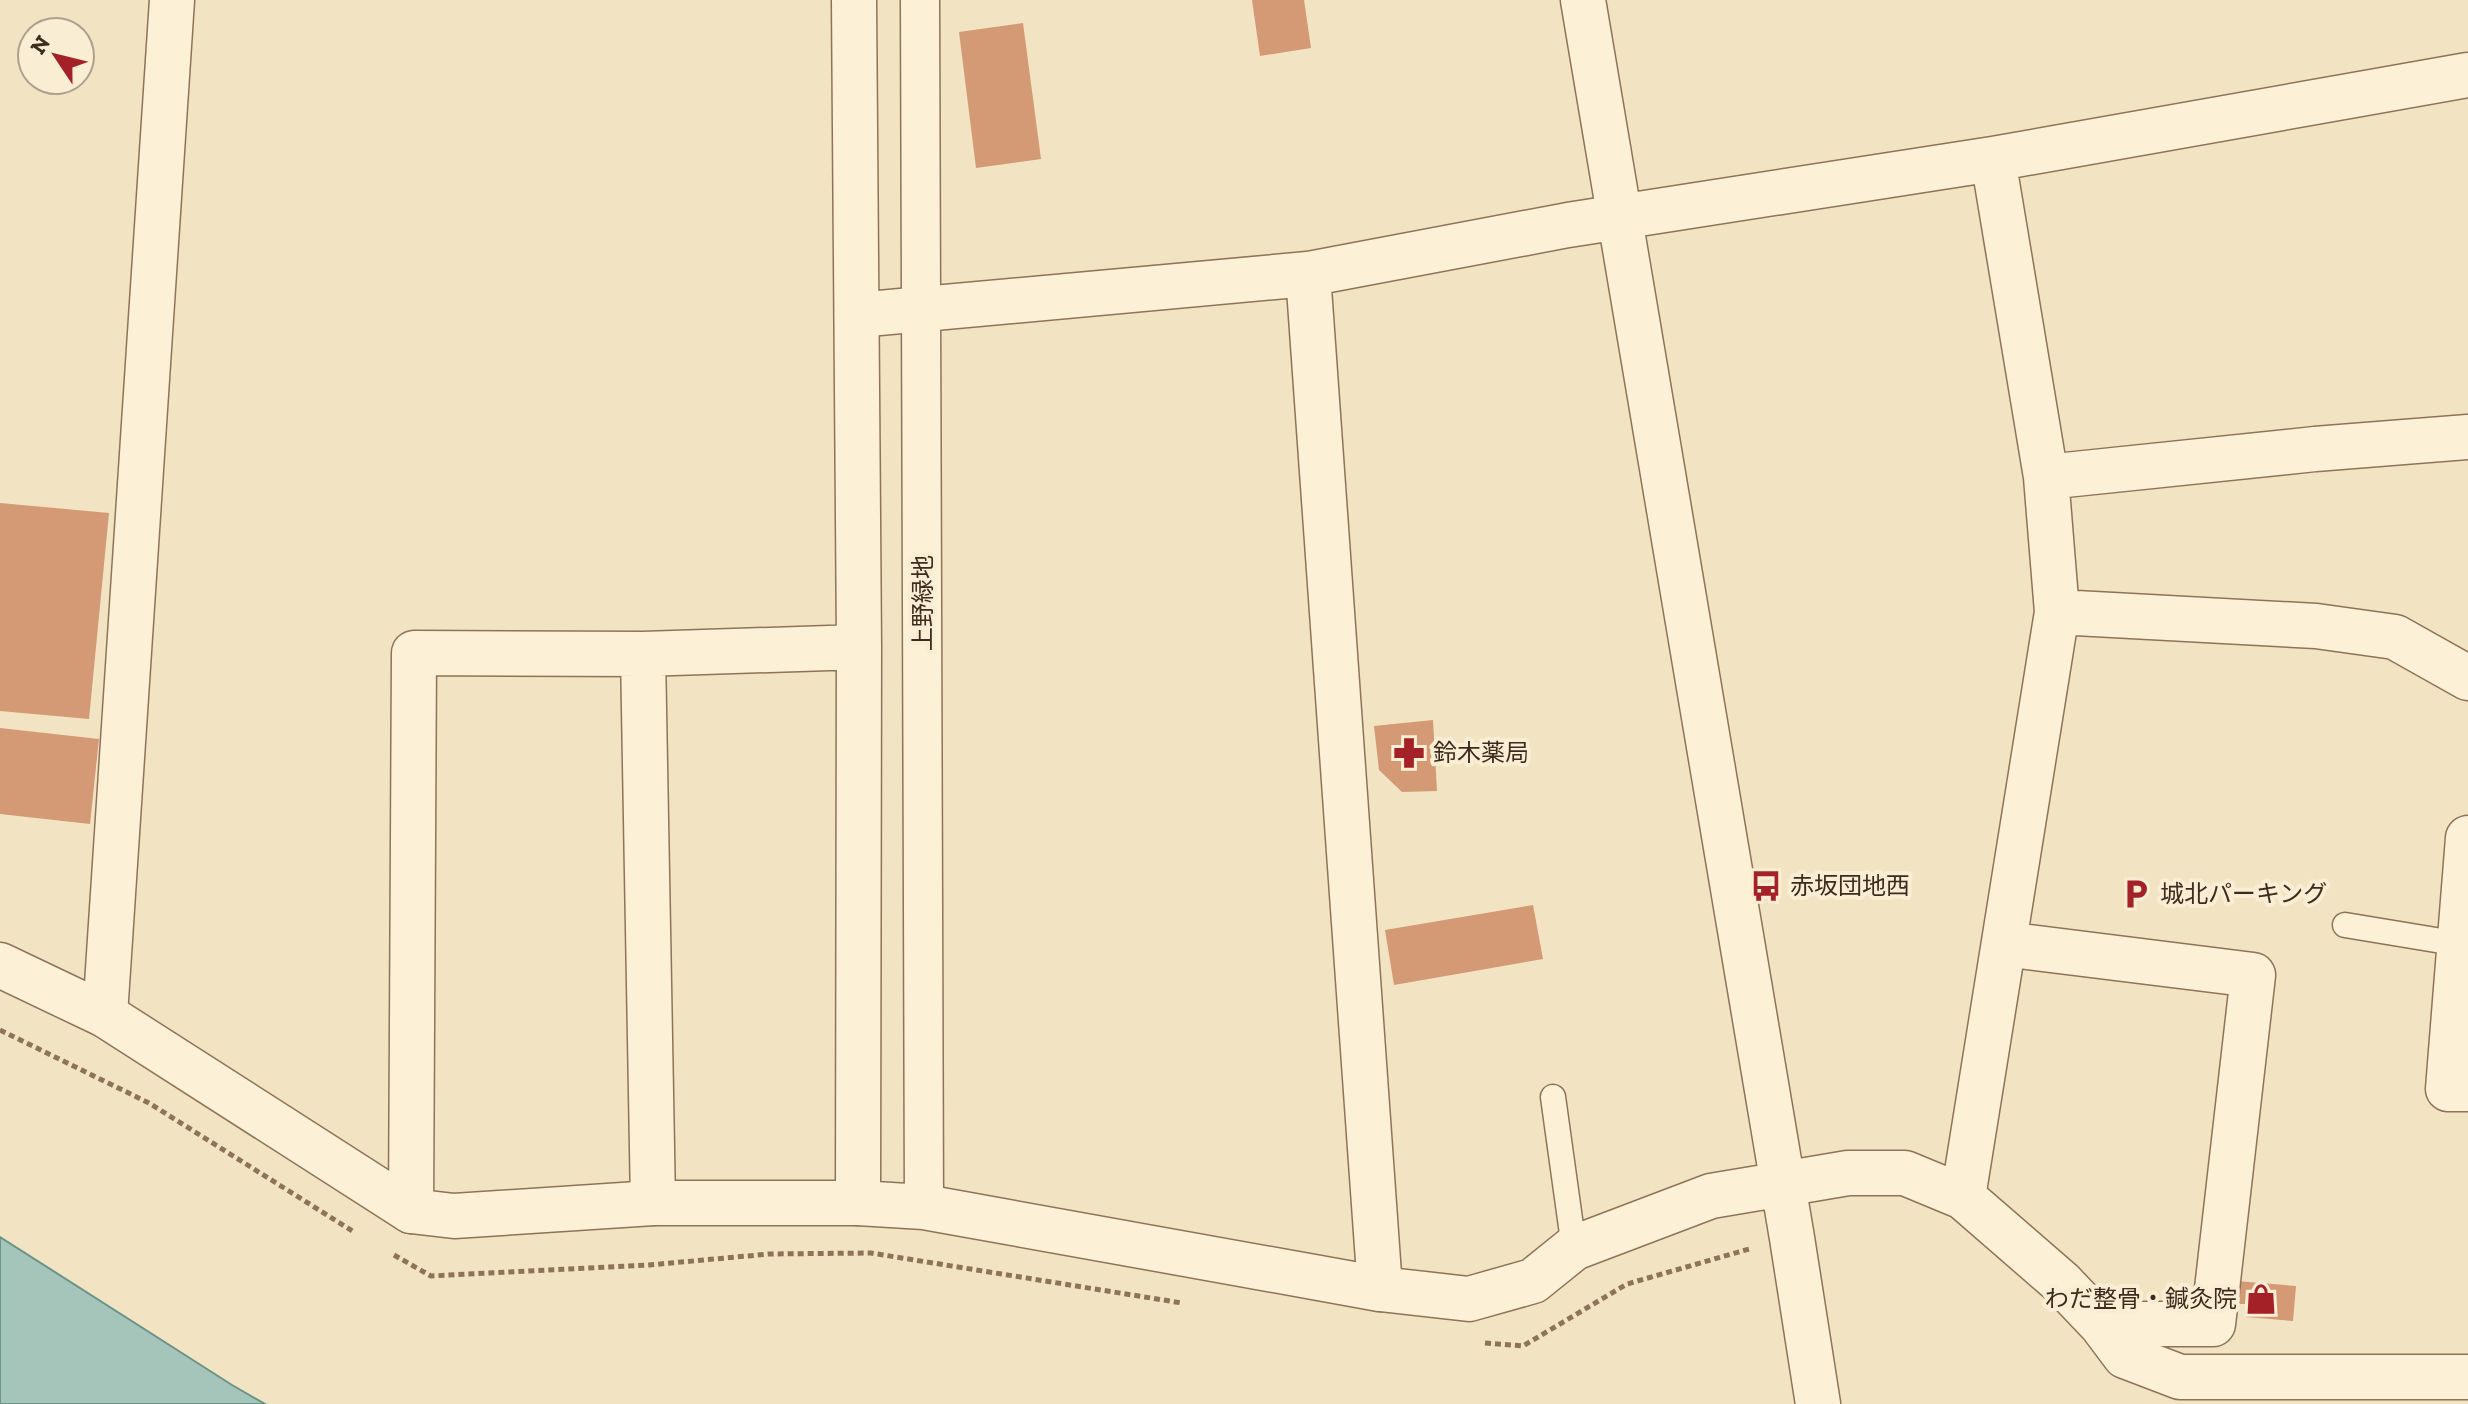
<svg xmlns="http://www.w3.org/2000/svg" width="2468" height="1404" viewBox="0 0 2468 1404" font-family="'Zilla Slab','Noto Sans JP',serif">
<rect width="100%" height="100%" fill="#f2e3c3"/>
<!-- water -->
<path fill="#a6c5ba" stroke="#6b9489" stroke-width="2" d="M 0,1237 L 232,1385 L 265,1404 L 0,1404 Z"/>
<!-- building -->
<path fill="#d49975" d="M 1252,0 L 1304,0 L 1311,48 L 1260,56 Z
M 1023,23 L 1041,159 L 976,168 L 959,32 Z
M 0,503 L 109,513 L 89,719 L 0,711 Z
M 1433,720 L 1437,791 L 1402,792 L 1379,770 L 1374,726 Z
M 0,728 L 99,739 L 90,824 L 0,814 Z
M 1533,905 L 1543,959 L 1394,985 L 1385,930 Z
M 2237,1281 L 2296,1286 L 2293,1321 L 2246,1317 L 2247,1304 L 2236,1304 Z"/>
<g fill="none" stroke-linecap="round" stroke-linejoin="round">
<defs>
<path id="service" d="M 2345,925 L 2460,944
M 1553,1097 L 1574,1248"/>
<path id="pedestrian" d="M 920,0 L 924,1207"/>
<path id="minor" d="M 854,0 L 859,647 L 858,1203
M 1308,274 L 1380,1289
M 857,315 L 1308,274 L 1568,225 L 1993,159 L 2468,75
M 2046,477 L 2315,449 L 2468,437
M 2057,612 L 2316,626 L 2395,637 L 2468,678
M 643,654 L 653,1203
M 2468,838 L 2448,1089 L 2468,1089
M 2004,944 L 2253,975 L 2213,1324 L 2101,1324
M 105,1015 L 172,0
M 1783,1184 L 1848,1173 L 1905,1173 L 1963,1197 L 2061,1282 L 2101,1324 L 2125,1356 L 2180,1377 L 2468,1377
M 1963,1197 L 2057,612 L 2046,477 L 1993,159
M 411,1211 L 414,653 L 643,654 L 859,647"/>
<path id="tertiary" d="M 1583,0 L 1792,1238 L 1818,1404
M 0,965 L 105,1015 L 411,1211 L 454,1216 L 653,1203 L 858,1203 L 924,1207 L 1380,1289 L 1469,1299 L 1533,1281 L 1574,1248 L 1711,1196 L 1783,1184"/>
</defs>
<!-- service casing -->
<use href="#service" stroke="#8f7358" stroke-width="27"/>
<!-- pedestrian casing -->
<use href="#pedestrian" stroke="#8f7358" stroke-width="41"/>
<!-- minor casing -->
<use href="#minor" stroke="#8f7358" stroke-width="47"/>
<!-- tertiary casing -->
<use href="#tertiary" stroke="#8f7358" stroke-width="47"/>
<!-- path -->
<path stroke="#8f7358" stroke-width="5" stroke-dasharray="6 4" stroke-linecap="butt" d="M 0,1030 L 149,1103 L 354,1232
M 394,1255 L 431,1276 L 649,1265 L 769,1254 L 871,1253 L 1182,1303
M 1485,1343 L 1523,1346 L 1627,1284 L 1749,1249"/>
<!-- service -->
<use href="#service" stroke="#fcf0d7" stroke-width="24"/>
<!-- pedestrian -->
<use href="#pedestrian" stroke="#fcf0d7" stroke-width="38"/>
<!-- minor -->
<use href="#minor" stroke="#fcf0d7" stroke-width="44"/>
<!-- tertiary -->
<use href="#tertiary" stroke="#fcf0d7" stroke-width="44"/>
</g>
<!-- icons -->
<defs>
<symbol id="pharmacy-bare" viewBox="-9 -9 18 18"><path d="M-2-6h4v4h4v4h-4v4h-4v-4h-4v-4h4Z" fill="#a42227" stroke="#f9edd3" stroke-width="2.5" paint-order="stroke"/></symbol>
<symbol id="bus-bare" viewBox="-9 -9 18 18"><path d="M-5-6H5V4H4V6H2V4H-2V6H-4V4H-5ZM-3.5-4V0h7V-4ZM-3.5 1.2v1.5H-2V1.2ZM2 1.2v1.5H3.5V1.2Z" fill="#a42227" stroke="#f9edd3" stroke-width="2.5" paint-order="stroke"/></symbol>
<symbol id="parking-bare" viewBox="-9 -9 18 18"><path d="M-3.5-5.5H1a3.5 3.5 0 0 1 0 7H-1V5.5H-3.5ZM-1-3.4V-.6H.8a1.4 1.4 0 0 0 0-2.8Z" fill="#a42227" stroke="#f9edd3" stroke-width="2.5" paint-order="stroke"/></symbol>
<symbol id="shop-bare" viewBox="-9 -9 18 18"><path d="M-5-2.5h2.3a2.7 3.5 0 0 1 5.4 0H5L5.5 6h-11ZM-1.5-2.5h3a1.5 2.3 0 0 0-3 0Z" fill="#a42227" stroke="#f9edd3" stroke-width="2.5" paint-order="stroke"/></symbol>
</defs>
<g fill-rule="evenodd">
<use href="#pharmacy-bare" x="1387" y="731" width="44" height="44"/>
<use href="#bus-bare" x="1744" y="864" width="44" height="44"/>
<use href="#parking-bare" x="2114" y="872" width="44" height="44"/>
<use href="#shop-bare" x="2239" y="1277" width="44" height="44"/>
</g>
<g text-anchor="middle" stroke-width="8" stroke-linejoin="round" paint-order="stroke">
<!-- street labels -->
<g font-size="24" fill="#3d2c1d" stroke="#f9edd3">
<text transform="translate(923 603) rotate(-90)" y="8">上野緑地</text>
</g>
<!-- poi labels -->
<g font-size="24" fill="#3d2c1d" stroke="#f9edd3" text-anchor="start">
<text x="1433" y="761">鈴木薬局</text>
<text x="1790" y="894">赤坂団地西</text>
<text x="2160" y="902">城北パーキング</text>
<text x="2237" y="1307" text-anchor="end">わだ整骨・鍼灸院</text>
</g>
</g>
<!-- north arrow -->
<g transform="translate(56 56) rotate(305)"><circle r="38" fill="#f9edd3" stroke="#aea08a" stroke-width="2"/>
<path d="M0-6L14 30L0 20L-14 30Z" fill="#a42227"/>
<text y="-12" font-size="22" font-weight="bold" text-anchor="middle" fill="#3d2c1d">N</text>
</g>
</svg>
